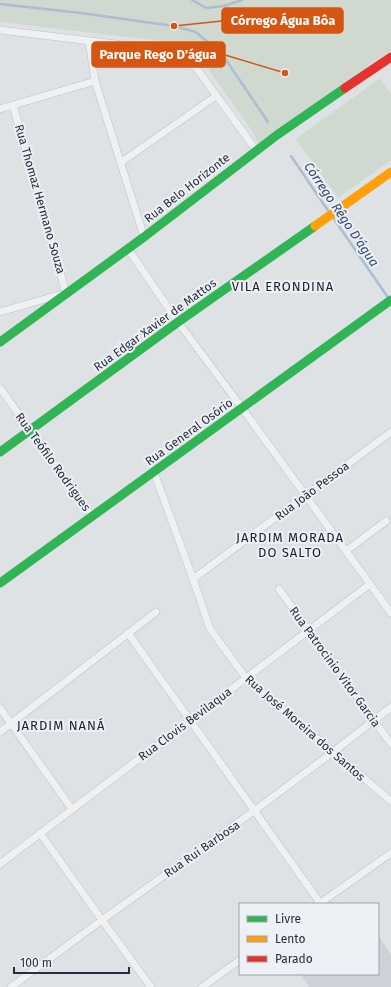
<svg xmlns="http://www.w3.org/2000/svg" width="391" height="987" viewBox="0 0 391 987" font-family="'Fira Sans',sans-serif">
<rect width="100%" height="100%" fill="#dfe2e5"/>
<!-- built -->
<path fill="#cdd1d8" d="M 378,935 L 391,955 L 391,987 L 309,987 L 301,974 L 378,974 Z"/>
<!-- green -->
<path fill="#cfd9d0" d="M 0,0 L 391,0 L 391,51 L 372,63 L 310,110 L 258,143 L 254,134 L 204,63 L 195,53 L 178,43 L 0,22 Z
M 380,78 L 391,94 L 391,160 L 338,198 L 296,139 Z"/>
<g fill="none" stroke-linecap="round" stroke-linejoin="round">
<!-- stream -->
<path stroke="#adbdd0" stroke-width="2.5" d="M 192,0 L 206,8 L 224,6 L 242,0
M 0,4 L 81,13 L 174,26 L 196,32 L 212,46 L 226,60 L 268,122
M 291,156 L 329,212
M 332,216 L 389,299"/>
<defs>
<path id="street" d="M 0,30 L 173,51 L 187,59 L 197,69 L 256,150
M 89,41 L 95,81 L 144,237
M 0,109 L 95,81
M 120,163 L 216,96
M 128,249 L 178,322 L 242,408 L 391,613
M 0,312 L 66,293 L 13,105
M 0,388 L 92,516
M 154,472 L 193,579 L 210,629 L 246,678 L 391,801
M 346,551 L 386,521
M 193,579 L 391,432
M 279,589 L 391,744
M 128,633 L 320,903
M 0,708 L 72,809
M 0,732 L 156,612
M 40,833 L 102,920 L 151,987
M 0,864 L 370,584
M 319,904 L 391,853
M 11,987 L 102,920 L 254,811 L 333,752 L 391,707
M 202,987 L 240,960"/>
</defs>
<!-- street casing -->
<use href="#street" stroke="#bec0c3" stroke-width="8"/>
<!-- street -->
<use href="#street" stroke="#eff0f1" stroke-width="7"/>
<!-- fast -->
<path stroke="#30b455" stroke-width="9" d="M 0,342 L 144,237 L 277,135 L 345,88
M 0,452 L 178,322 L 315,226
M 0,583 L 391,300"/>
<!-- slow -->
<path stroke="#ff9f0a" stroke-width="9" d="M 315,226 L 391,172"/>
<!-- jam -->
<path stroke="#e5322d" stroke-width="9" d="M 345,88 L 391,57"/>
</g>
<g text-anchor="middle" stroke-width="4" stroke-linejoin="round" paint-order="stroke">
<!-- street labels -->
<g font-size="12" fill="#272e3d" stroke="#edf0f5">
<text transform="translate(187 188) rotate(-38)" y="4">Rua Belo Horizonte</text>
<text transform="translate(40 199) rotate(74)" y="4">Rua Thomaz Hermano Souza</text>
<text transform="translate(155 325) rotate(-36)" y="4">Rua Edgar Xavier de Mattos</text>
<text transform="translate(189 432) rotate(-36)" y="4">Rua General Osório</text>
<text transform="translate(53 462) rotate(54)" y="4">Rua Teófilo Rodrigues</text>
<text transform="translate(312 491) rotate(-37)" y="4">Rua João Pessoa</text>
<text transform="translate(335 667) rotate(54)" y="4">Rua Patrocinio Vitor Garcia</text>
<text transform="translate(185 724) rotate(-37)" y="4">Rua Clovis Bevilaqua</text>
<text transform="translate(305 728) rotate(41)" y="4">Rua José Moreira dos Santos</text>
<text transform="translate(202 849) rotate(-35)" y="4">Rua Rui Barbosa</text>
</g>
<!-- water labels -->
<g font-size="13" font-style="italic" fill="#324b70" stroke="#edf0f5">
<text transform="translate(342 214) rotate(56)" y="5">Córrego Rêgo D'água</text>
</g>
<!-- neighbourhood labels -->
<g font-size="13" letter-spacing="1" fill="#191f2e" stroke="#edf0f5">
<text x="283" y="291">VILA ERONDINA</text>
<text x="290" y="542">JARDIM MORADA<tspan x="290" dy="15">DO SALTO</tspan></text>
<text x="61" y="730">JARDIM NANÁ</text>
</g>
</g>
<!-- callouts -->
<path fill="none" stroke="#d55511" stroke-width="1.5" d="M174 26L222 21M285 73L225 55"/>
<g fill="#d55511" stroke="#edf0f5" stroke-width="1.5">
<circle cx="174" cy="26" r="4"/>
<circle cx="285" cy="73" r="4"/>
</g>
<g fill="#d55511" stroke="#d55511" stroke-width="1.5">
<rect x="222" y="8" width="121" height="25" rx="4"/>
<rect x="92" y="42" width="133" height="25" rx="4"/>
</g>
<g font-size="13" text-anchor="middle" font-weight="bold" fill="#fff">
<text x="283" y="25">Córrego Água Bôa</text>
<text x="158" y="59">Parque Rego D'água</text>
</g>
<!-- legend -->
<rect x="239" y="903" width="140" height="72" fill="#edf0f5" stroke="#9ea2ab"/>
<rect x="247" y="916" width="20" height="6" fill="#30b455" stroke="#9ea2ab"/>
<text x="275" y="923" font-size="12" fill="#272e3d">Livre</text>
<rect x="247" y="936" width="20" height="6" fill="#ff9f0a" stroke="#9ea2ab"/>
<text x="275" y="943" font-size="12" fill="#272e3d">Lento</text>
<rect x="247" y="956" width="20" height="6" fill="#e5322d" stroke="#9ea2ab"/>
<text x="275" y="963" font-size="12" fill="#272e3d">Parado</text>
<!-- scale -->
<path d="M14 967v6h115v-6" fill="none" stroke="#272e3d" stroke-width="2"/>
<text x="20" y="967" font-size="12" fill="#272e3d" stroke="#edf0f5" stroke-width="3" paint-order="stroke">100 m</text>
</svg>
